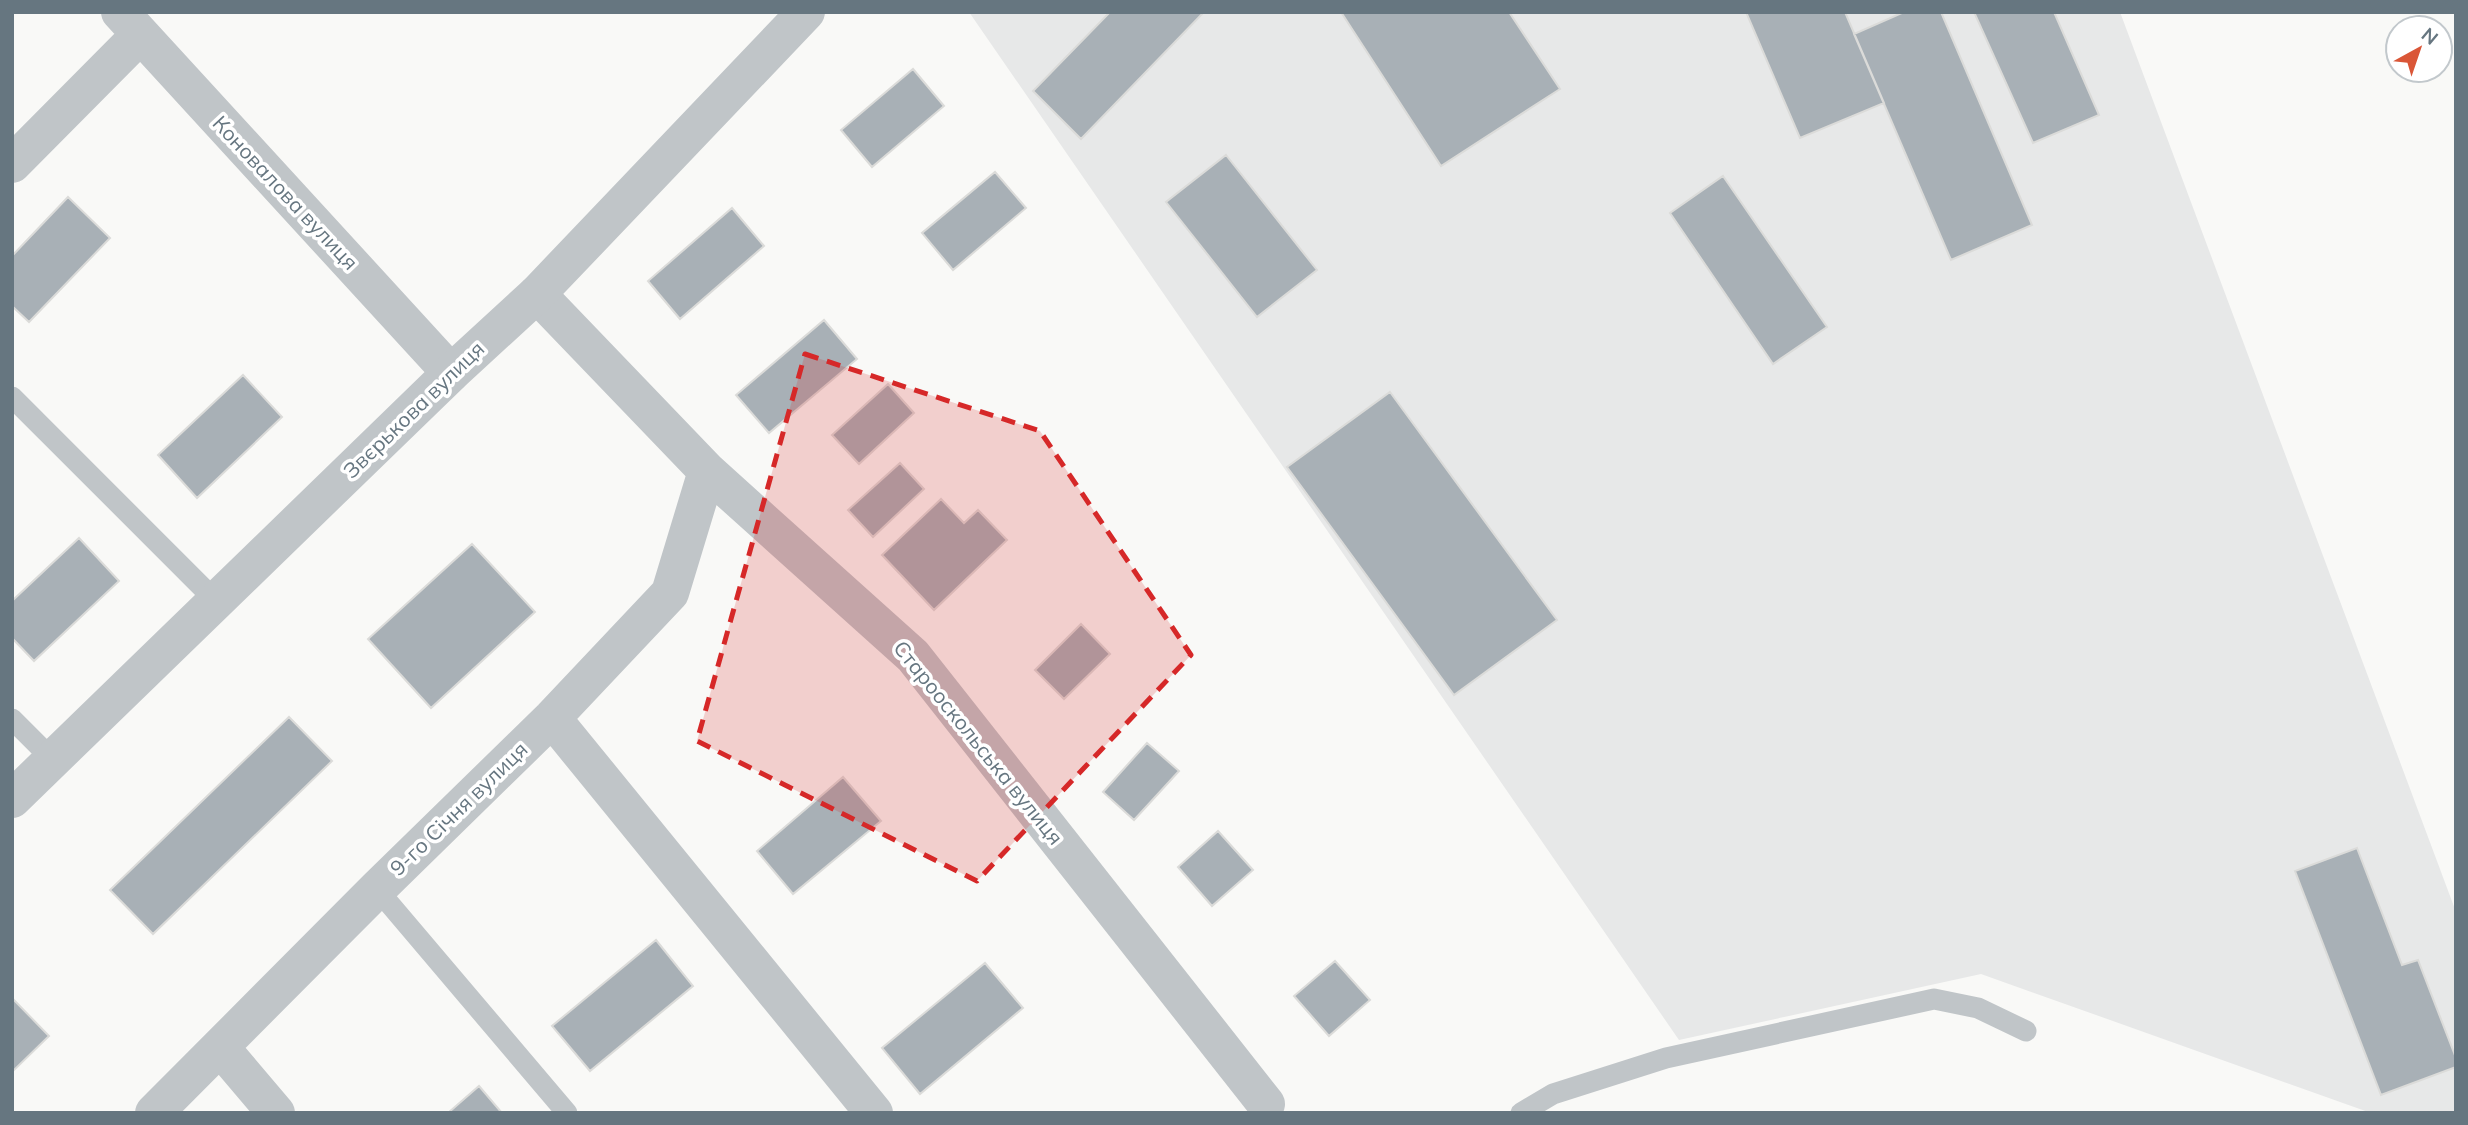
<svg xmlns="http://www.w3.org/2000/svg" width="2468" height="1125" viewBox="0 0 2468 1125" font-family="Mulish,sans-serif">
<rect width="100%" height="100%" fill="#f9f9f7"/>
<!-- built -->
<path fill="#e7e8e8" d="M 969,12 L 2120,12 L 2456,912 L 2456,1113 L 2371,1113 L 1981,974 L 1679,1040 Z"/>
<!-- building -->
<path fill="#a8b0b6" stroke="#dbdbd9" stroke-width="2" d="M 1110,12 L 1204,12 L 1081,139 L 1033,91 Z
M 1341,12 L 1509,12 L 1560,89 L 1441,166 Z
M 1746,12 L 1845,12 L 1884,103 L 1800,138 Z
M 1904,12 L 1941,12 L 2032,225 L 1951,260 L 1854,34 Z
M 1974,12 L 2054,12 L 2099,115 L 2033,143 Z
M 913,69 L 944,106 L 872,167 L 841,130 Z
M 1226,155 L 1317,270 L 1257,317 L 1166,202 Z
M 995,172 L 1026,208 L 953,270 L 922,233 Z
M 1723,176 L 1827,327 L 1773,364 L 1670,213 Z
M 68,197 L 110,238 L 29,322 L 12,306 L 12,256 Z
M 732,208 L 764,246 L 680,319 L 648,281 Z
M 824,320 L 857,359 L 769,433 L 736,395 Z
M 243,375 L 282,417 L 197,498 L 158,455 Z
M 888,384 L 914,413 L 859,464 L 832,435 Z
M 1390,392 L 1557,620 L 1454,695 L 1287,467 Z
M 900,463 L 924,489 L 873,537 L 848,510 Z
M 941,499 L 964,523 L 978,510 L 1007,540 L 934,610 L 882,555 Z
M 79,538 L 119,581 L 34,661 L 12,638 L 12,601 Z
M 472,544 L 535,612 L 431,708 L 368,639 Z
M 1081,624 L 1110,654 L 1064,699 L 1035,670 Z
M 289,717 L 332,761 L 153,934 L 110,890 Z
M 1147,743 L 1179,771 L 1134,820 L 1103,792 Z
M 843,777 L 881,821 L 793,894 L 757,851 Z
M 1218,831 L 1253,870 L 1212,906 L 1178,867 Z
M 2357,848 L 2402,965 L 2418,960 L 2456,1058 L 2456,1067 L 2381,1095 L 2295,871 Z
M 656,940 L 693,986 L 590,1071 L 552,1026 Z
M 1335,961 L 1370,1000 L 1329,1036 L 1294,996 Z
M 985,963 L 1023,1008 L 920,1094 L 882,1048 Z
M 12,998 L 49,1036 L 12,1072 Z
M 479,1086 L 502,1113 L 448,1113 Z"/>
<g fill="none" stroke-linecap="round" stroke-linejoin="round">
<!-- service -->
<path stroke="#c0c5c8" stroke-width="21" d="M 12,397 L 216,601
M 12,719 L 53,760
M 377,889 L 567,1113
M 1521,1113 L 1553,1094 L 1666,1058 L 1934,999 L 1978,1008 L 2026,1031"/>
<!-- minor -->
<path stroke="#c0c5c8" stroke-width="38" d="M 120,12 L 451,373
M 12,164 L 140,35
M 537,294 L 707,471 L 913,656 L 1266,1104
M 552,718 L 874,1113
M 220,1047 L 276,1113
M 154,1113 L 377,889 L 552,718 L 670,593 L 707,471"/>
<!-- tertiary -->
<path stroke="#c0c5c8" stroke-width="38" d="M 12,799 L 451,373 L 537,294 L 806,12"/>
</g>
<!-- marked area -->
<path fill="#d62828" fill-opacity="0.2" stroke="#d62828" stroke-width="5" stroke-dasharray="14 9" stroke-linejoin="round" d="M 805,354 L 1040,431 L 1191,655 L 977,881 L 697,741 Z"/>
<g text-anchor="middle" stroke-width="7" stroke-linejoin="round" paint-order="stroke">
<!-- street labels -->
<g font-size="21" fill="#667680" stroke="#fff">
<text transform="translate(285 193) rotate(47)" y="7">Коновалова вулиця</text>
<text transform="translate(414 410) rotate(-44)" y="7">Звєрькова вулиця</text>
<text transform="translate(978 743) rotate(51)" y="7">Старооскольська вулиця</text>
<text transform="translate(459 809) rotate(-44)" y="7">9-го Січня вулиця</text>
</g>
</g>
<!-- border -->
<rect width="2468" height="1125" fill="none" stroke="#667680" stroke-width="28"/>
<!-- north arrow -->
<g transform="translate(2419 49) rotate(40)"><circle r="33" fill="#ffffff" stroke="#c2c8cc" stroke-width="2"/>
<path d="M0-5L12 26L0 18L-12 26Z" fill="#da5637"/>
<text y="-10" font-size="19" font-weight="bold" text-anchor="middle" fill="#667680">N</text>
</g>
</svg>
